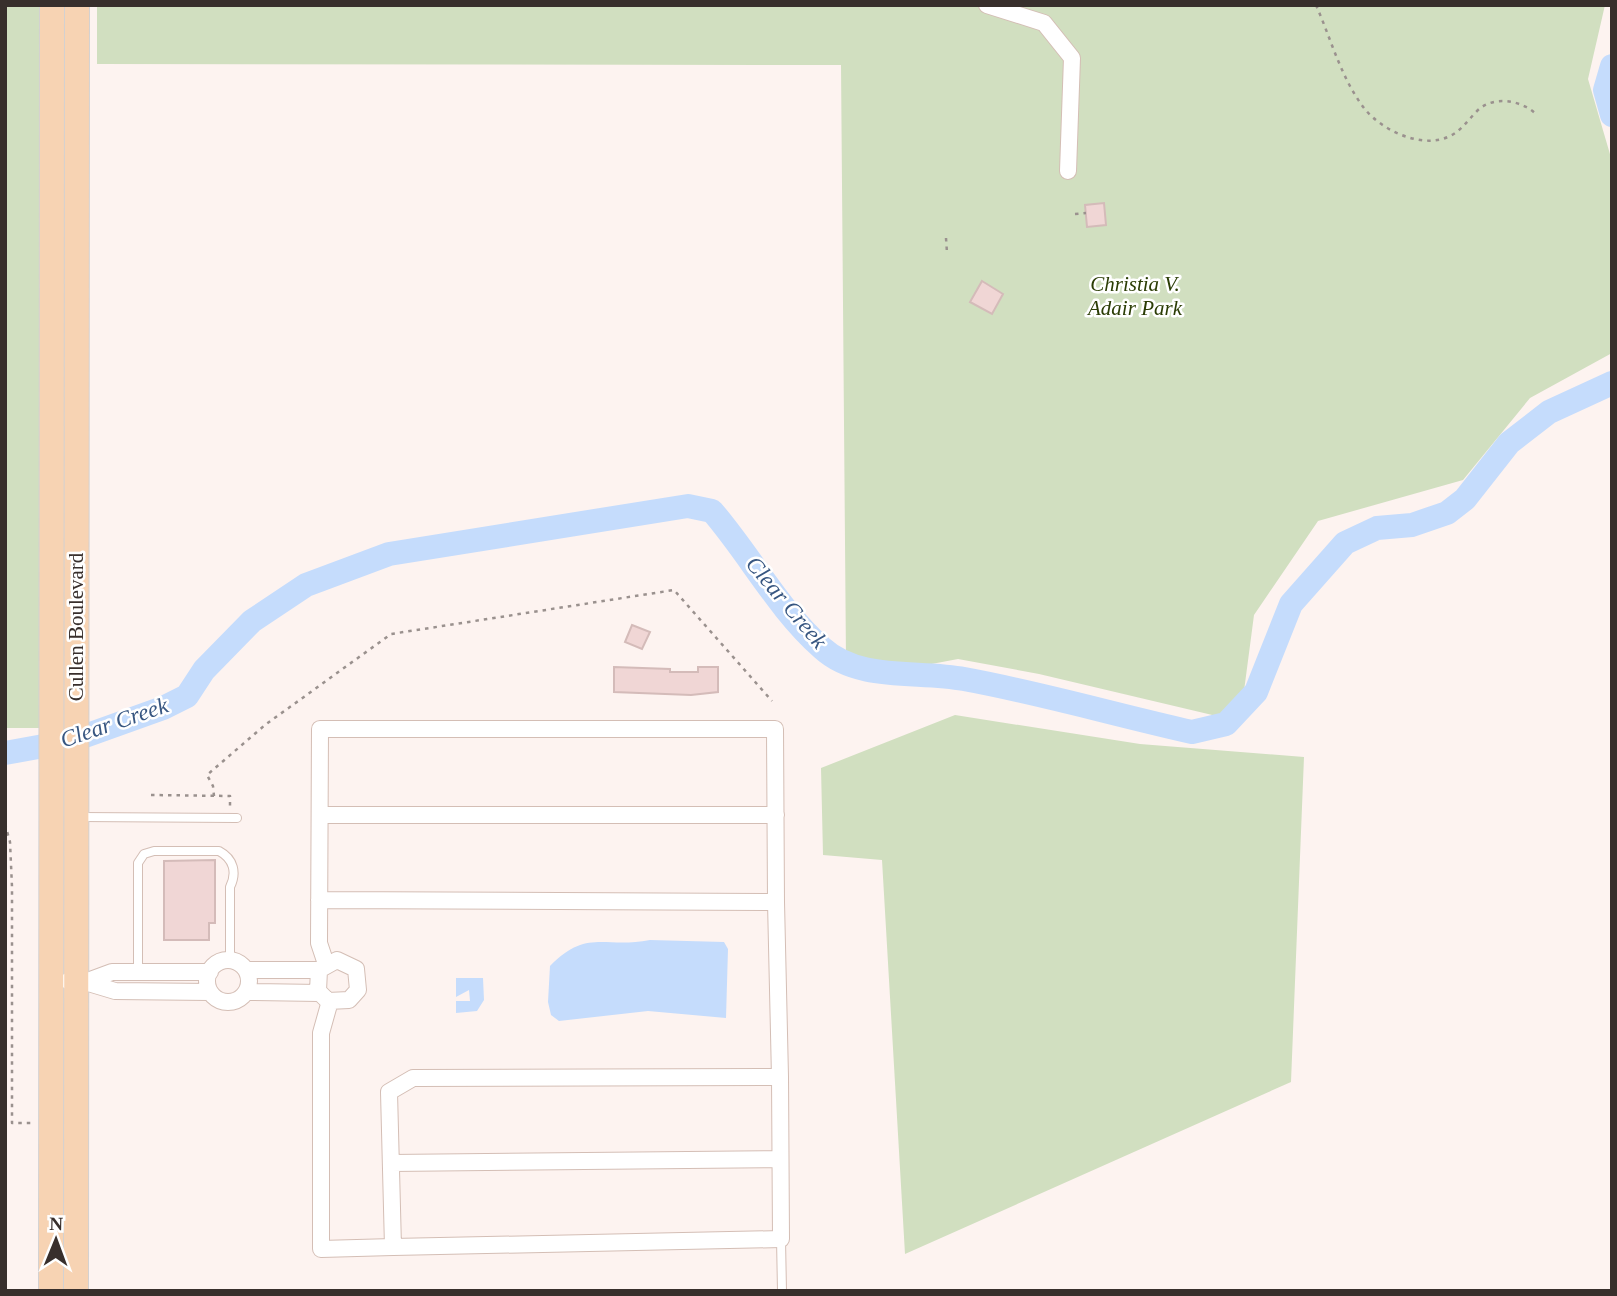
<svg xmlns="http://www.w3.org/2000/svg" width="1617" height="1296" viewBox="0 0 1617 1296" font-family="Georgia,serif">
<rect width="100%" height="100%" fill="#fdf3f0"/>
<!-- green -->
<path fill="#d1dfc0" d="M 5,5 L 43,5 L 40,728 L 5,728 Z
M 97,5 L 1605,5 L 1588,79 L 1612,161 L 1612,353 L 1530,398 L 1463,480 L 1318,521 L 1254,615 L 1244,691 L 1225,718 L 1039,674 L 958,659 L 905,669 L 846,661 L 841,65 L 97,64 Z
M 955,715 L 1140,744 L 1304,757 L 1291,1082 L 905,1254 L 882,860 L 823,855 L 821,768 Z"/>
<!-- water -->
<path fill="#c5dcfc" d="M 650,940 L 724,942 L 728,949 L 726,1018 L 648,1011 L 559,1021 L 551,1015 L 548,1002 L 550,966 C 587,928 604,949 650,940 Z
M 456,978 L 483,978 L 484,1000 L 477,1011 L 456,1013 L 456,1001 L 470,1001 L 469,990 L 456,997 Z"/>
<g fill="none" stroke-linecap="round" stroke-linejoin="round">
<!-- river -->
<path stroke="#c5dcfc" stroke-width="24" d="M 1612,66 L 1605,90 L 1612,115
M 5,753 L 71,741 L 163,708 L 187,696 L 204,670 L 252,621 L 306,585 L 389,554 L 688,506 L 712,511 C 750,555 778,609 822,648 C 859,682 918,670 964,679 C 1041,693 1116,715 1192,732 L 1226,724 L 1256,692 L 1291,604 L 1345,543 L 1377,528 L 1412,525 L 1447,513 L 1465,499 L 1509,443 L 1549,412 L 1612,383"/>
</g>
<!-- building -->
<path fill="#f0d6d5" stroke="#d4bbb9" stroke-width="2" d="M 1104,203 L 1106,225 L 1087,227 L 1085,205 Z
M 982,281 L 1003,294 L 992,314 L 970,302 Z
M 632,625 L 650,632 L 642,649 L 625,642 Z
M 614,667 L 670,669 L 670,672 L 698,672 L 698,667 L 718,667 L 718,692 L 691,695 L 614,692 Z
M 215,860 L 215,923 L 209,923 L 209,940 L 164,940 L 164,861 Z"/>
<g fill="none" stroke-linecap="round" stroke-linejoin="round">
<defs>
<path id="service" d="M 80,817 L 237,818
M 138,971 L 138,863 L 144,854 L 154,851 L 219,851 C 234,859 237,873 230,887 L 230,961
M 781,1239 L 782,1291"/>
<path id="minor" d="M 987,5 L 1044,23 L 1072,58 L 1068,171
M 320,815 L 776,815
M 319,900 L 776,902 L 775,729 L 320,729 L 319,943 L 326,964
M 776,902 L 780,1077
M207 981a21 21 0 1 1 42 0a21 21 0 1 1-42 0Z
M 246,970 L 319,970 L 337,960 L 356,969 L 358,990 L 349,1000 L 328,1001 L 318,991 L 319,970
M 68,981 L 85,982 L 115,991 L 210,992
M 85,982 L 112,972 L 210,972
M 247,992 L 320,993
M 330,1001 L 321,1033 L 321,1249 L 393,1247 L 389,1092 L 413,1078 L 780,1077 L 781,1239 L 393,1247
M 391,1163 L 779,1159"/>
<path id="primary" d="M 51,1291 L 52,5
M 76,1291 L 77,5"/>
</defs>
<!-- service casing -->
<use href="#service" stroke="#d4beb5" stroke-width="10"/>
<!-- minor casing -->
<use href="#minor" stroke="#d4beb5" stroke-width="18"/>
<!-- primary casing -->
<use href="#primary" stroke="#d3d1d1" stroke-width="26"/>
<!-- path -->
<path stroke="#9a918e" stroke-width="2.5" stroke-dasharray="3.5 5" stroke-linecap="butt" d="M 1316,5 C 1331,39 1341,78 1364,108 C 1381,130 1422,150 1450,136 C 1462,130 1468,120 1477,111 C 1493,95 1521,100 1536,114
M 1075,214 L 1086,213
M 946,238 L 947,253
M 151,795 L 230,796 L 230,807
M 214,796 L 213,786 L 207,775 L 265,725 L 391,634 L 674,590 L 772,701
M 5,824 L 10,842 L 12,887 L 12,1123 L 33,1123"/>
<!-- service -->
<use href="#service" stroke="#fff" stroke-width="8"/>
<!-- minor -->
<use href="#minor" stroke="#fff" stroke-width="16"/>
<!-- primary -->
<use href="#primary" stroke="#f7d3b3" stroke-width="24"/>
</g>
<g text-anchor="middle" stroke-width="5" stroke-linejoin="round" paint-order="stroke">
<!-- park labels -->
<g font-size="21" font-style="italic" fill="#2b3d05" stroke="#fff">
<text x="1135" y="291">Christia V.<tspan x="1135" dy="24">Adair Park</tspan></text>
</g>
<!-- street labels -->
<g font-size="21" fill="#382f2c" stroke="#fff">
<text transform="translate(76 627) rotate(-90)" y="7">Cullen Boulevard</text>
</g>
<!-- water labels -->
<g font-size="23" font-style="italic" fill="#375681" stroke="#fff">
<text transform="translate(787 602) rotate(50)" y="8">Clear Creek</text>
<text transform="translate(114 722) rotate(-19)" y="8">Clear Creek</text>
</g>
</g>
<!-- border -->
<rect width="1617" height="1296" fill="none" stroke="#382f2c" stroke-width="14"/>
<!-- north arrow -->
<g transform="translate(56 1240) rotate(1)" stroke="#ffffff" stroke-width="5" paint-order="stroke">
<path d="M0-5L12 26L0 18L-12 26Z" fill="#382f2c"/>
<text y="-10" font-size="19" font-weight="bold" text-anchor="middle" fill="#382f2c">N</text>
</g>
</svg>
